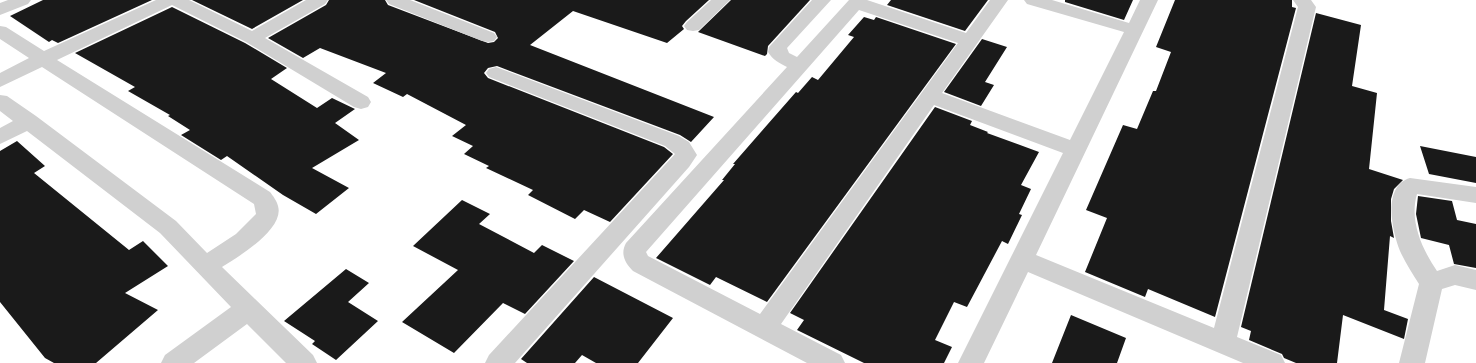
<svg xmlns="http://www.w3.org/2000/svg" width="1476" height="363" viewBox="0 0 1476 363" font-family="'Exo 2',sans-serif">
<rect width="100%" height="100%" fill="#fff"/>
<!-- building -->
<path fill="#1a1a1a" d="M 43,0 L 152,0 L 58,43 L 52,40 L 49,42 L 10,16 Z
M 192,0 L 303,0 L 252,29 Z
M 329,0 L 385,0 L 388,5 L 488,43 L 494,42 L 498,38 L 495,32 L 414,0 L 709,0 L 686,21 L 682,26 L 684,29 L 667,43 L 573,11 L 530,45 L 714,117 L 691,142 L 680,135 L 497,66 L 488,68 L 484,73 L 488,78 L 664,147 L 673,154 L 610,222 L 584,210 L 575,219 L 528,195 L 533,190 L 486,168 L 489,166 L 464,154 L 473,146 L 452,136 L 466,125 L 407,94 L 403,97 L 373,83 L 386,73 L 320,48 L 303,58 L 268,38 L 326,5 Z
M 731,0 L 810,0 L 768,46 L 767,54 L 765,56 L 698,32 Z
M 891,0 L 988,0 L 965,31 L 887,5 Z
M 1065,0 L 1133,0 L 1124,20 L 1065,2 Z
M 1175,0 L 1292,0 L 1292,7 L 1296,8 L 1215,317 L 1148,289 L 1145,297 L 1085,272 L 1107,218 L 1086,210 L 1123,125 L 1137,129 L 1153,91 L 1156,91 L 1171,52 L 1156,47 Z
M 172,7 L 245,43 L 287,68 L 271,79 L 317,108 L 332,98 L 355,109 L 335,123 L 359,140 L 312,168 L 349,188 L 316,214 L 283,195 L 227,156 L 221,160 L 181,135 L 190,130 L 168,116 L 170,115 L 128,91 L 135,87 L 75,53 Z
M 1316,13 L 1361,25 L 1352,86 L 1377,93 L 1369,169 L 1403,180 L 1394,189 L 1391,199 L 1391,221 L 1394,238 L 1390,236 L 1384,310 L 1408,319 L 1404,339 L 1343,315 L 1337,363 L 1296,363 L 1284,358 L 1282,354 L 1249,340 L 1251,331 L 1241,327 Z
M 864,17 L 874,20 L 876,17 L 956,44 L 767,302 L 716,277 L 710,285 L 656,258 L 724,180 L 722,180 L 735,164 L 733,164 L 796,92 L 798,93 L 812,77 L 818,80 L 854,37 L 848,35 Z
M 982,39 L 1007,47 L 985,82 L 994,85 L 981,106 L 944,92 Z
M 935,107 L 972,121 L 970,125 L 988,132 L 987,133 L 1039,152 L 1021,185 L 1031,189 L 1019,214 L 1022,215 L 1008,244 L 1002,241 L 967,307 L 954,302 L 935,340 L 952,347 L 944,363 L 864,363 L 797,330 L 804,320 L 790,313 Z
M 17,141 L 45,166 L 34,173 L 129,250 L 143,241 L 168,266 L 125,293 L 158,310 L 96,363 L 54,363 L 45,358 L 0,302 L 0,151 Z
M 1420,146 L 1476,157 L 1476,183 L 1429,174 Z
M 1418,196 L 1452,201 L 1457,220 L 1476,224 L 1476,268 L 1454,264 L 1449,245 L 1421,238 L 1416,214 Z
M 462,200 L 490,214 L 479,224 L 534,253 L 542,245 L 574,261 L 525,314 L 503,303 L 454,353 L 402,322 L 458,270 L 413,246 Z
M 346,269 L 369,283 L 348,302 L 378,321 L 336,360 L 312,344 L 315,341 L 284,321 Z
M 594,277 L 673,318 L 638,363 L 596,363 L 582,355 L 575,363 L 527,363 L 521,359 Z
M 1071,315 L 1126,338 L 1117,363 L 1052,363 Z"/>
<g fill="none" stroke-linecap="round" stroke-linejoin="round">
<!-- minor -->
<path fill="#d0d0d0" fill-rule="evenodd" d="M 8,0 L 31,0 L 28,4 L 0,15 L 0,3 Z
M 156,0 L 189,0 L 252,31 L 306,0 L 328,0 L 325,4 L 265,38 L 368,97 L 371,102 L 368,107 L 361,109 L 354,107 L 246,42 L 172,5 L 57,60 L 270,192 C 273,196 277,201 278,206 C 285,229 238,257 222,267 L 313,355 L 317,363 L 286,363 L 247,324 L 194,363 L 161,363 L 165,355 L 231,307 L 160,233 L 27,131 L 0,144 L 0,128 L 13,121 L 0,111 L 0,95 L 7,96 L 36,116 L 176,221 L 207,253 L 236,234 L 256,214 L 254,204 L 42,67 L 0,87 L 0,73 L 29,58 L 0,39 L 0,26 L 6,27 L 44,51 Z
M 386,0 L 410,0 L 494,33 L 497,37 L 494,41 L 488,42 L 482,41 L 389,4 Z
M 711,0 L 730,0 L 699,30 L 693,31 L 687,30 L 684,26 L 687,22 Z
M 812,0 L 831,0 L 787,48 L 789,53 L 797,57 L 849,0 L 867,0 L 966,33 L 990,0 L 1008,0 L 942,93 L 1070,140 L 1124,32 L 1027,4 L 1024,0 L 1052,0 L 1129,23 L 1140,0 L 1158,0 L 1036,255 L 1214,328 L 1298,7 L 1293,0 L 1311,0 L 1316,7 L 1237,337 L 1281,355 L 1285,363 L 1243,363 L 1028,272 L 984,363 L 958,363 L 1063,153 L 934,105 L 781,324 L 841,355 L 845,363 L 807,363 L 633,271 C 625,263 620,254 626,243 L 787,67 C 779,63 773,60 768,52 L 769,47 ZM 859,10 L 958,43 L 760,314 L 648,256 L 646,252 Z
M 496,67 L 679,136 L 689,142 L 697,155 L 689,167 L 515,363 L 485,363 L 489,355 L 675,154 L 665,146 L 489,77 L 486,73 L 489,69 Z
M 1410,178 L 1476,187 L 1476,203 L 1417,194 C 1409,221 1422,249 1437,271 L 1455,265 L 1476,270 L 1476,290 L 1455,285 L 1442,289 L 1425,363 L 1399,363 L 1419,284 C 1412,273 1405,262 1400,251 C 1392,231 1382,186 1410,178 Z"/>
</g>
</svg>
